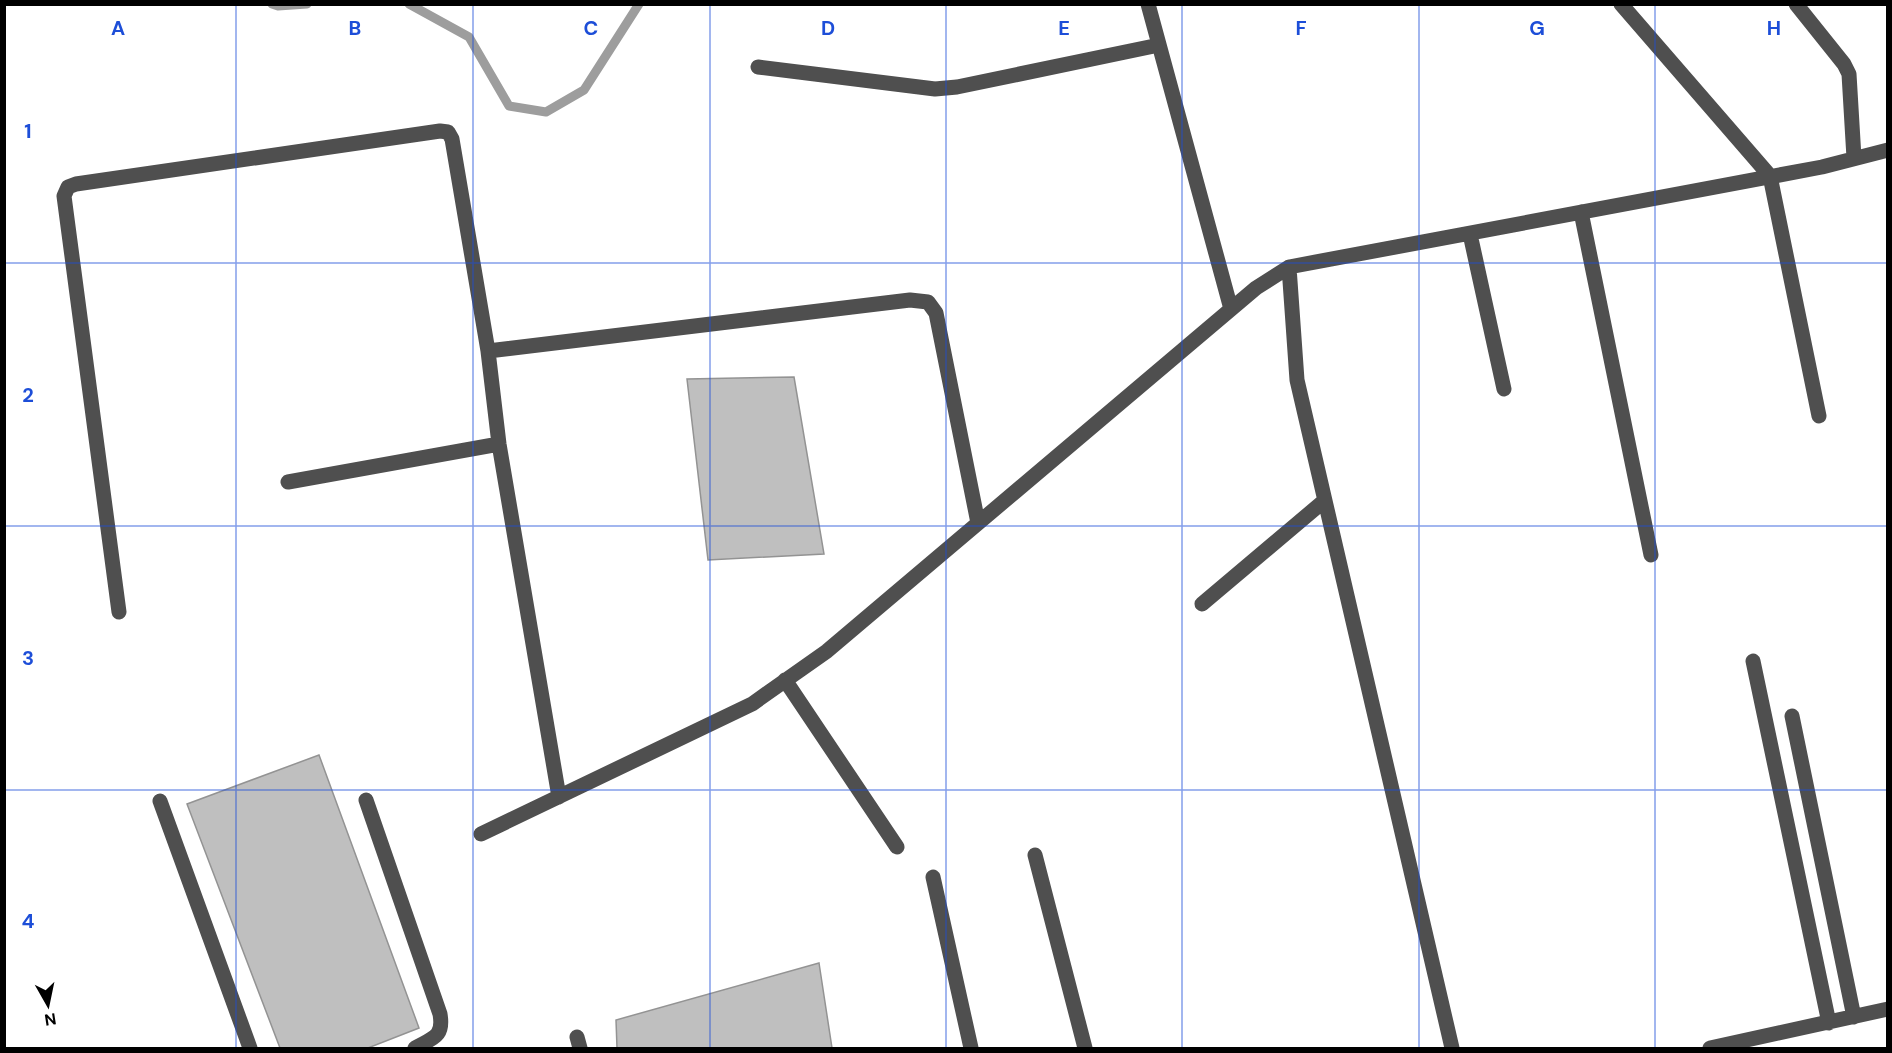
<svg xmlns="http://www.w3.org/2000/svg" width="1892" height="1053" viewBox="0 0 1892 1053" font-family="'DM Sans',sans-serif">
<rect width="100%" height="100%" fill="#fff"/>
<g fill="none" stroke-linecap="round" stroke-linejoin="round">
<!-- stream -->
<path stroke="#9d9d9d" stroke-width="9" d="M 272,4 L 278,6 L 307,4
M 409,4 L 469,37 L 509,106 L 546,112 L 584,90 L 639,4"/>
</g>
<!-- building -->
<path fill="#bfbfbf" stroke="#939393" stroke-width="1.5" d="M 794,377 L 824,554 L 708,560 L 687,379 Z
M 319,755 L 419,1028 L 368,1048 L 280,1048 L 187,804 Z
M 819,963 L 832,1048 L 617,1048 L 616,1020 Z"/>
<g fill="none" stroke-linecap="round" stroke-linejoin="round">
<!-- minor -->
<path stroke="#4f4f4f" stroke-width="15" d="M 1148,4 L 1231,309
M 1621,4 L 1770,176 L 1819,416
M 1796,4 L 1844,64 L 1849,74 L 1854,158
M 758,67 L 935,89 L 957,87 L 1159,45
M 1581,212 L 1651,555
M 1470,234 L 1504,389
M 1289,267 L 1297,380 L 1452,1048
M 488,351 L 910,300 L 928,302 L 936,313 L 978,523
M 288,482 L 499,444
M 1202,604 L 1324,501
M 119,612 L 64,196 L 68,187 L 76,184 L 440,131 L 448,132 L 452,139 L 488,351 L 499,444 L 559,797
M 1753,661 L 1829,1023
M 785,680 L 897,847
M 1792,716 L 1854,1017
M 366,800 L 440,1014 C 444,1037 433,1038 415,1048
M 160,801 L 250,1048
M 481,834 L 752,704 L 827,651 L 1256,288 L 1289,267 L 1822,167 L 1888,150
M 1035,855 L 1085,1048
M 933,877 L 971,1048
M 577,1037 L 580,1048
M 1710,1048 L 1888,1009"/>
</g>
<!-- grid -->
<path fill="none" stroke="#1d4ed8" stroke-width="1.5" stroke-opacity="0.55" d="M 236,4 L 236,1048M 473,4 L 473,1048M 710,4 L 710,1048M 946,4 L 946,1048M 1182,4 L 1182,1048M 1419,4 L 1419,1048M 1655,4 L 1655,1048M 4,263 L 1888,263M 4,526 L 1888,526M 4,790 L 1888,790"/>
<g font-size="20" text-anchor="middle" font-weight="bold" fill="#1d4ed8" stroke="#fff" stroke-width="5" stroke-linejoin="round" paint-order="stroke">
<text x="118" y="35">A</text>
<text x="355" y="35">B</text>
<text x="591" y="35">C</text>
<text x="828" y="35">D</text>
<text x="1064" y="35">E</text>
<text x="1301" y="35">F</text>
<text x="1537" y="35">G</text>
<text x="1774" y="35">H</text>
<text x="28" y="138">1</text>
<text x="28" y="402">2</text>
<text x="28" y="665">3</text>
<text x="28" y="928">4</text>
</g>
<!-- border -->
<rect width="1892" height="1053" fill="none" stroke="#000000" stroke-width="12"/>
<!-- north arrow -->
<g transform="translate(48 1005) rotate(171)" stroke="#ffffff" stroke-width="4.5" paint-order="stroke">
<path d="M0-4.5L10 22L0 15L-10 22Z" fill="#000000"/>
<text y="-9" font-size="16" font-weight="bold" text-anchor="middle" fill="#000000">N</text>
</g>
</svg>
